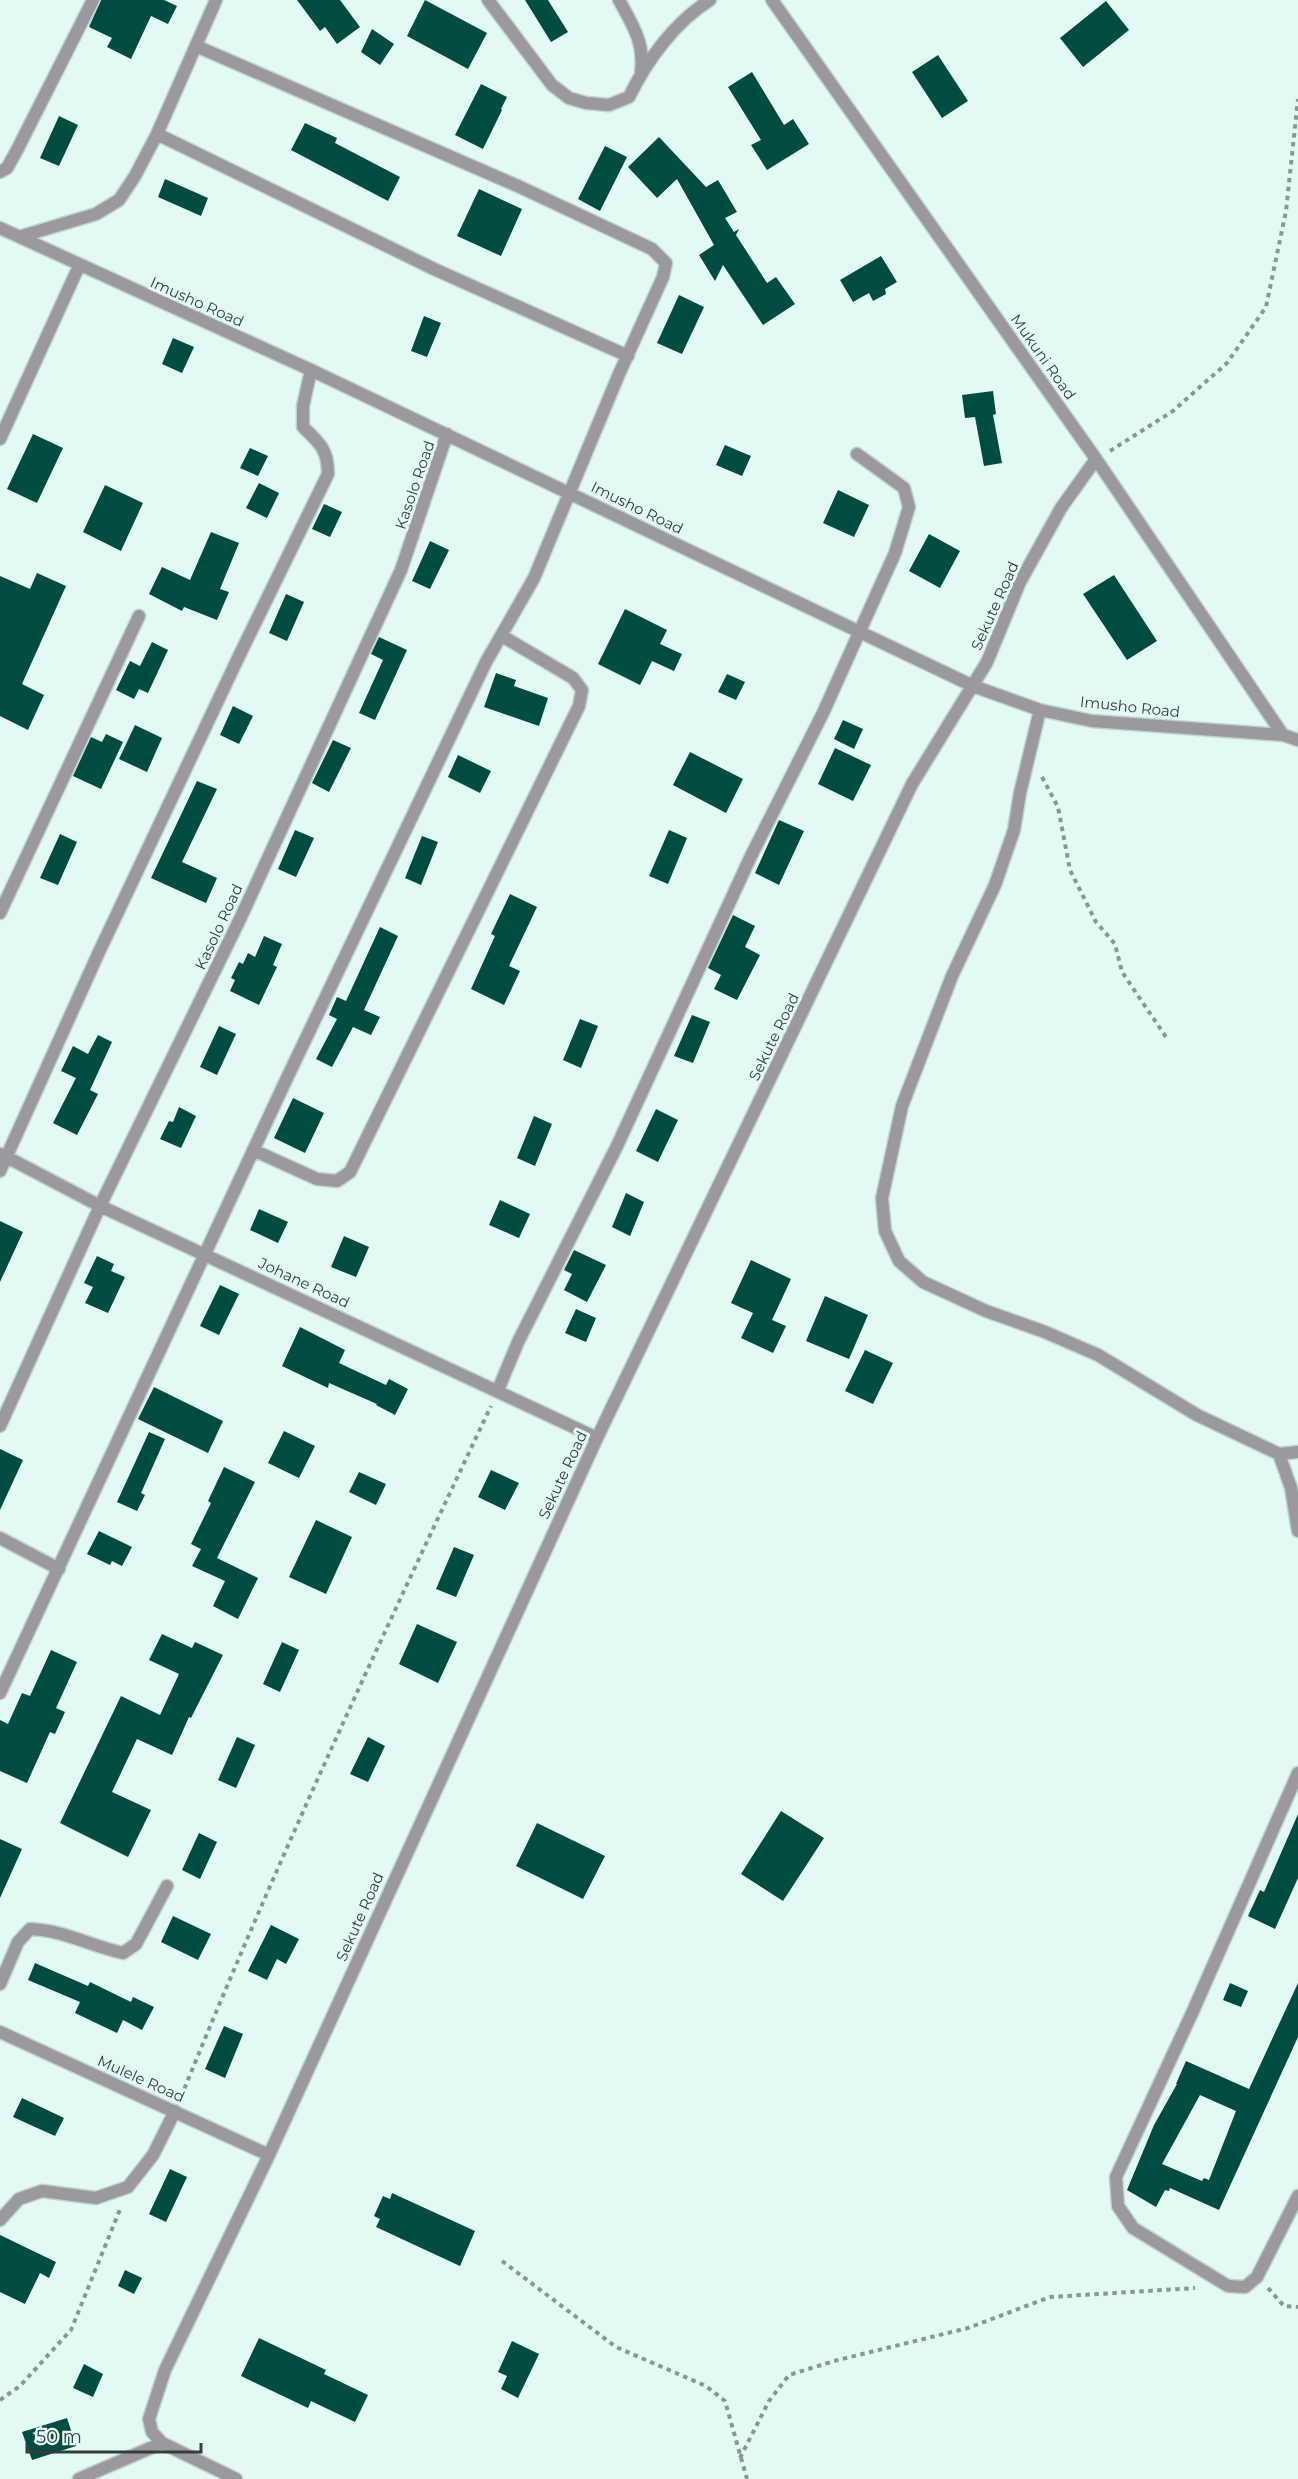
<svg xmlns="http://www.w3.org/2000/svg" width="1298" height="2479" viewBox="0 0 1298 2479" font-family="Montserrat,sans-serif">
<rect width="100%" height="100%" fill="#e3faf4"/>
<!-- building -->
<path fill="#004c41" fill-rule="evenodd" d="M 101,0 L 164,0 L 177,6 L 168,24 L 151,16 L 131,59 L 107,47 L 112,38 L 89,27 Z
M 297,0 L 340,0 L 360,27 L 337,44 L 325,27 L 320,31 Z
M 425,0 L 487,33 L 468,69 L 407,36 Z
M 525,0 L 548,0 L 568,32 L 551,42 Z
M 1106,1 L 1129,30 L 1083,67 L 1060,38 Z
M 372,29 L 394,44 L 380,65 L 361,52 Z
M 938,55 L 968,101 L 942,118 L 912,72 Z
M 752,72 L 784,125 L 793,119 L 809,144 L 767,170 L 751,145 L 761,140 L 728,87 Z
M 481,84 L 507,97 L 501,109 L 502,110 L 483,149 L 455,135 Z
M 59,116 L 78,125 L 59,166 L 40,158 Z
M 305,123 L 337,138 L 335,143 L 400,177 L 388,201 L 291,150 Z
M 659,137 L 706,187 L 718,180 L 737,212 L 725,218 L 734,232 L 739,229 L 736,235 L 767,283 L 776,277 L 795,304 L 763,325 L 723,265 L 715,281 L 699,255 L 714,245 L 677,179 L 657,198 L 628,167 Z
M 605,146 L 627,157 L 600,211 L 578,199 Z
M 165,179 L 208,198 L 201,216 L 158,197 Z
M 479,189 L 522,209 L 501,256 L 457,236 Z
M 881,256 L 897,282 L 885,289 L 886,294 L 873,301 L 869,293 L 853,302 L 840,280 Z
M 679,295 L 704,307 L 682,354 L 657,343 Z
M 424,316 L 441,323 L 427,357 L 411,351 Z
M 173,338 L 194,347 L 182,373 L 162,364 Z
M 993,391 L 996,414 L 993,415 L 1002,463 L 984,466 L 975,417 L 965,418 L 962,395 Z
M 33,434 L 63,448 L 37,503 L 7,489 Z
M 725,445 L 751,456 L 742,476 L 716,465 Z
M 250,448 L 268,456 L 258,476 L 240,468 Z
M 259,483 L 279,493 L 267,518 L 246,508 Z
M 105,485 L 143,503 L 121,551 L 83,532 Z
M 838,490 L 869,505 L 854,537 L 823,523 Z
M 324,504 L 342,512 L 330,537 L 312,529 Z
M 211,532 L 239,543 L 220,589 L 229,592 L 217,620 L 184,607 L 182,611 L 149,594 L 162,567 L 190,580 Z
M 929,534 L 960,551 L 940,588 L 909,571 Z
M 430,541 L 449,550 L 430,589 L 412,581 Z
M 37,573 L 66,586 L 22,684 L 44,695 L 28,730 L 0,716 L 0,576 L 30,589 Z
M 1114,575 L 1157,641 L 1127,660 L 1083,594 Z
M 286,594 L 304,602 L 287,641 L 269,633 Z
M 625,609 L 667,630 L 660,644 L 682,654 L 674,671 L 652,661 L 640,685 L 598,664 Z
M 379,637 L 407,650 L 375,720 L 359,713 L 383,660 L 371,654 Z
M 152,642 L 168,650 L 148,693 L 139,689 L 134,699 L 116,690 L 130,661 L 140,666 Z
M 496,673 L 516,680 L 514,686 L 548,698 L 539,726 L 484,707 Z
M 727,674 L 745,682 L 736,700 L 718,692 Z
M 233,706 L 253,716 L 239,744 L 220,735 Z
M 843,720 L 863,729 L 854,749 L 834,739 Z
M 135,725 L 162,738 L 147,772 L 119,759 Z
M 106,734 L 123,742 L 101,789 L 73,776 L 91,737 L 102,742 Z
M 333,740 L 351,748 L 329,792 L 312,783 Z
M 835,748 L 871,765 L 853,801 L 818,784 Z
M 690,752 L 743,779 L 726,813 L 673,785 Z
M 458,755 L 491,771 L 480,793 L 448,777 Z
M 197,781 L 217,789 L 182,862 L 217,878 L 206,903 L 151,878 Z
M 779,820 L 804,831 L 779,885 L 755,873 Z
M 295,830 L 314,838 L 296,877 L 278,869 Z
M 669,830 L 687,838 L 668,884 L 649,876 Z
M 60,834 L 77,842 L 58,885 L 40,878 Z
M 422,836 L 438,842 L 421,885 L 405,878 Z
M 510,894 L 537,907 L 509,966 L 520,971 L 504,1005 L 471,989 L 495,936 L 491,934 Z
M 733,915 L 755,926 L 745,947 L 760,955 L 737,1000 L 714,989 L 721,975 L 708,968 Z
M 380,927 L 398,936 L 364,1010 L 380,1017 L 371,1035 L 353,1027 L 332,1067 L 316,1059 L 337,1019 L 329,1015 L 337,997 L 346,1001 Z
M 264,936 L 282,944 L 273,965 L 277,967 L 259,1005 L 230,991 L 235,980 L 231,978 L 239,962 L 243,964 L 248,953 L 255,957 Z
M 692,1015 L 710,1022 L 693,1063 L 674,1056 Z
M 580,1019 L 598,1026 L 581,1068 L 563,1060 Z
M 219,1026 L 236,1034 L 217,1075 L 200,1067 Z
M 98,1035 L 112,1042 L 90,1090 L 98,1094 L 77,1135 L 53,1123 L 76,1078 L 61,1071 L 73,1046 L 88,1054 Z
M 293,1098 L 324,1113 L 305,1153 L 274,1138 Z
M 179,1107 L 196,1116 L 181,1148 L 160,1139 L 169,1121 L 173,1122 Z
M 656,1109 L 678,1120 L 658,1162 L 636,1151 Z
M 534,1116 L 552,1124 L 535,1166 L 517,1158 Z
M 626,1193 L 644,1202 L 630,1236 L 612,1227 Z
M 500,1200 L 530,1214 L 519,1238 L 489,1225 Z
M 259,1209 L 288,1222 L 278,1243 L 250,1230 Z
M 0,1221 L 23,1232 L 0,1282 Z
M 344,1236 L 369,1247 L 356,1277 L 331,1267 Z
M 574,1250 L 606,1265 L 587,1302 L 564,1290 L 572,1274 L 564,1270 Z
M 97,1256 L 114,1264 L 111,1271 L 125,1277 L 108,1313 L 85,1303 L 93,1287 L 84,1283 Z
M 751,1260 L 791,1279 L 772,1320 L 786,1326 L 773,1353 L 741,1338 L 753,1313 L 731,1303 Z
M 220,1285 L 239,1294 L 219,1335 L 200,1326 Z
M 825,1296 L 868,1315 L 849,1359 L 806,1341 Z
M 576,1309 L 596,1318 L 586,1342 L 565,1333 Z
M 300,1327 L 345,1350 L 339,1363 L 386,1385 L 389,1379 L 408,1389 L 395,1415 L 376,1405 L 377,1404 L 329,1383 L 328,1388 L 282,1366 Z
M 865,1350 L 893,1363 L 873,1404 L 845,1391 Z
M 154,1387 L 223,1421 L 208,1453 L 138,1419 Z
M 284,1431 L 315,1446 L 299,1478 L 268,1463 Z
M 149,1432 L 165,1439 L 141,1493 L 145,1495 L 137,1511 L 117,1502 Z
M 0,1449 L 23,1460 L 0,1510 Z
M 224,1467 L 255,1482 L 217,1558 L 258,1578 L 238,1619 L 213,1606 L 225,1581 L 192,1566 L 201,1549 L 191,1544 L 211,1503 L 208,1501 Z
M 491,1470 L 519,1483 L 505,1510 L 478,1497 Z
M 359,1472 L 386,1484 L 376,1505 L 349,1492 Z
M 316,1520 L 352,1537 L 326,1594 L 289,1577 Z
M 99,1531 L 132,1547 L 122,1566 L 112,1561 L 110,1565 L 87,1554 Z
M 454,1547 L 474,1555 L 456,1597 L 436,1589 Z
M 417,1624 L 457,1642 L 438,1683 L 399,1664 Z
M 162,1634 L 192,1648 L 195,1642 L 223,1655 L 191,1718 L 189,1717 L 172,1755 L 137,1739 L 112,1792 L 151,1810 L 128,1857 L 60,1823 L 121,1696 L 160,1715 L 179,1674 L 149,1660 Z
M 282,1642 L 299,1650 L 280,1692 L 263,1684 Z
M 51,1650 L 77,1662 L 56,1708 L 65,1712 L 55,1734 L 50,1732 L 27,1783 L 0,1771 L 0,1720 L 8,1724 L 22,1693 L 30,1696 Z
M 237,1737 L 255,1745 L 236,1788 L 218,1780 Z
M 368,1737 L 385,1746 L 368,1782 L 350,1774 Z
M 781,1811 L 824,1838 L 783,1901 L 741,1874 Z
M 1298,1814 L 1298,1878 L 1275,1929 L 1248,1916 L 1260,1890 L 1264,1892 Z
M 537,1823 L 605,1856 L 583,1899 L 516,1866 Z
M 199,1833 L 217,1842 L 200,1879 L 182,1870 Z
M 0,1839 L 22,1849 L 0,1898 Z
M 173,1916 L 211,1934 L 198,1960 L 161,1942 Z
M 271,1925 L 299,1939 L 286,1964 L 277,1959 L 267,1980 L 248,1971 Z
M 35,1963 L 88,1986 L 90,1982 L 131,2002 L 133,1997 L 154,2007 L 142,2030 L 123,2020 L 117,2033 L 75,2013 L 80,2002 L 28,1980 Z
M 1230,1983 L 1248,1991 L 1241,2007 L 1223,2000 Z
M 1298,1983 L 1298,2037 L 1219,2210 L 1170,2188 L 1169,2191 L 1165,2190 L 1156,2207 L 1127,2190 L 1154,2125 L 1177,2084 L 1176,2084 L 1186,2061 L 1249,2089 ZM 1200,2095 L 1236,2111 L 1209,2180 L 1204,2178 L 1202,2181 L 1162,2164 Z
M 224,2026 L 243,2034 L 225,2078 L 205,2069 Z
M 22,2098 L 64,2118 L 55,2136 L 13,2117 Z
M 170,2169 L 187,2177 L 166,2222 L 149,2214 Z
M 392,2193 L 475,2231 L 460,2266 L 376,2227 L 380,2219 L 374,2216 L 383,2196 L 390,2199 Z
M 0,2235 L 56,2262 L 49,2278 L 40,2273 L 25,2304 L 0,2292 Z
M 125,2270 L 142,2278 L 134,2294 L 118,2286 Z
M 259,2338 L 326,2370 L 324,2374 L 368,2395 L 355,2422 L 311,2401 L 308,2408 L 241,2376 Z
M 512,2341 L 539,2354 L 518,2398 L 501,2389 L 507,2376 L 498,2372 Z
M 84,2364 L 103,2374 L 93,2397 L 73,2388 Z
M 67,2418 L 76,2446 L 32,2460 L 22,2432 Z"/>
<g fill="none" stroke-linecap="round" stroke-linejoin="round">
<defs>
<path id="street" d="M 488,0 L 552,85 L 569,98 L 586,103 L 609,105 L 629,97 C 647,60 675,22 710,0
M 619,0 C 632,24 645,43 641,71
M 772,0 L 1096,459 L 1283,735
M 157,134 L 434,269 L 628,356
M 0,172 L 7,168 L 16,152 L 93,0
M 0,228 L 311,370 L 973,686 L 1040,710 L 1092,721 L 1283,735 L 1298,740
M 22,236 L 96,214 L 119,200 L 135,176 L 157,134 L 216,0
M 0,439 L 79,266
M 1040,710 L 1020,793 L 1014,830 L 995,885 L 952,976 L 902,1106 L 882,1198 L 885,1231 L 899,1261 L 923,1282 L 986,1311 L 1045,1332 L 1098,1355 L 1197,1415 L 1279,1454 L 1298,1452
M 0,913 L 139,616
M 253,1150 L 317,1179 L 337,1181 L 350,1172 L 579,706 L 582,690 L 573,678 L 502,636
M 1,1154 L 100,1206 L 597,1438
M 0,1171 L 99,952 L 240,654 L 328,474 C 328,450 320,443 303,427 L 303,406 L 311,370
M 498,1390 L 518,1342 L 617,1146 L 751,856 L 823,713 L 895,553 L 909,507 L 904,488 L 857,454
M 0,1426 L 100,1206 L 240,919 L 401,570 L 447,434
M 1279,1454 L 1291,1488 L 1298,1531
M 0,1538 L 59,1569
M 0,1693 L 287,1078 L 486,662 L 534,578 L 619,374 L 663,277 L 666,263 L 652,249 L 520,187 L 196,46
M 1298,1773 L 1193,2011 L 1116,2177 L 1118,2206 L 1133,2228 L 1228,2286 L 1245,2287 L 1257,2277 L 1298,2196
M 0,1984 L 18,1942 L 30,1929 C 63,1930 91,1946 123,1953 L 136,1944 L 167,1886
M 0,2032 L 269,2155
M 0,2220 L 19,2199 L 42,2191 L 96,2198 L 128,2187 L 153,2155 L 175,2111
M 79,2479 L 162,2443
M 236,2479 L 162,2443 L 152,2432 L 149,2419 L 165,2370 L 269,2155 L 597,1438 L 912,784 L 987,662 L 1020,582 L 1061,508 L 1096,459"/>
</defs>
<!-- street casing -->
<use href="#street" stroke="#c0d4cf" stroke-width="15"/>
<!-- path -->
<path stroke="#889794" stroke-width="4" stroke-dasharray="4.5 4.5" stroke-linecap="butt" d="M 1110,451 L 1173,411 L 1227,363 L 1266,307 L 1286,211 L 1298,99
M 1042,777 L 1058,807 L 1070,870 L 1096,922 L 1115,944 L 1122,972 L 1168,1040
M 181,2097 C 276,1863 383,1634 491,1406
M 502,2261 L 616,2347 L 706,2386 L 725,2401 L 747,2479
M 1268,2288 L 1284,2306 L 1298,2307
M 0,2400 L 20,2386 L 71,2330 L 121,2207
M 740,2458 L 769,2401 L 789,2375 L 834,2361 L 968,2328 L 1050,2297 L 1195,2288"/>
<!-- street -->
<use href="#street" stroke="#9b989f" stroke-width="12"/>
</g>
<g text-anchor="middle" stroke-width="6" stroke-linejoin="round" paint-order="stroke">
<!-- street labels -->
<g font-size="15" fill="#343d3b" stroke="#e3faf4">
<text transform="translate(197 302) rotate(24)" y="5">Imusho Road</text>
<text transform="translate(1043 357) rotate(55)" y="5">Mukuni Road</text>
<text transform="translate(415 485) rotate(-71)" y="5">Kasolo Road</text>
<text transform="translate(637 508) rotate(26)" y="5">Imusho Road</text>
<text transform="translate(995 606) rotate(-66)" y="5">Sekute Road</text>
<text transform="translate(1130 707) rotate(6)" y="5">Imusho Road</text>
<text transform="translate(219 927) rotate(-65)" y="5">Kasolo Road</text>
<text transform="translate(774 1037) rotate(-64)" y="5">Sekute Road</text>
<text transform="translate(304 1283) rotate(25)" y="5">Johane Road</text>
<text transform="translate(563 1475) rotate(-65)" y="5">Sekute Road</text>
<text transform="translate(360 1917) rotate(-66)" y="5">Sekute Road</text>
<text transform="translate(141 2079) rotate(24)" y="5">Mulele Road</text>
</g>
</g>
<!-- scale -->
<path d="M27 2443v9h174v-9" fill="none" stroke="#343d3b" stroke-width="3"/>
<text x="36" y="2443" font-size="18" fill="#343d3b" stroke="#e3faf4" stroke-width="4.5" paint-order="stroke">50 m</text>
</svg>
